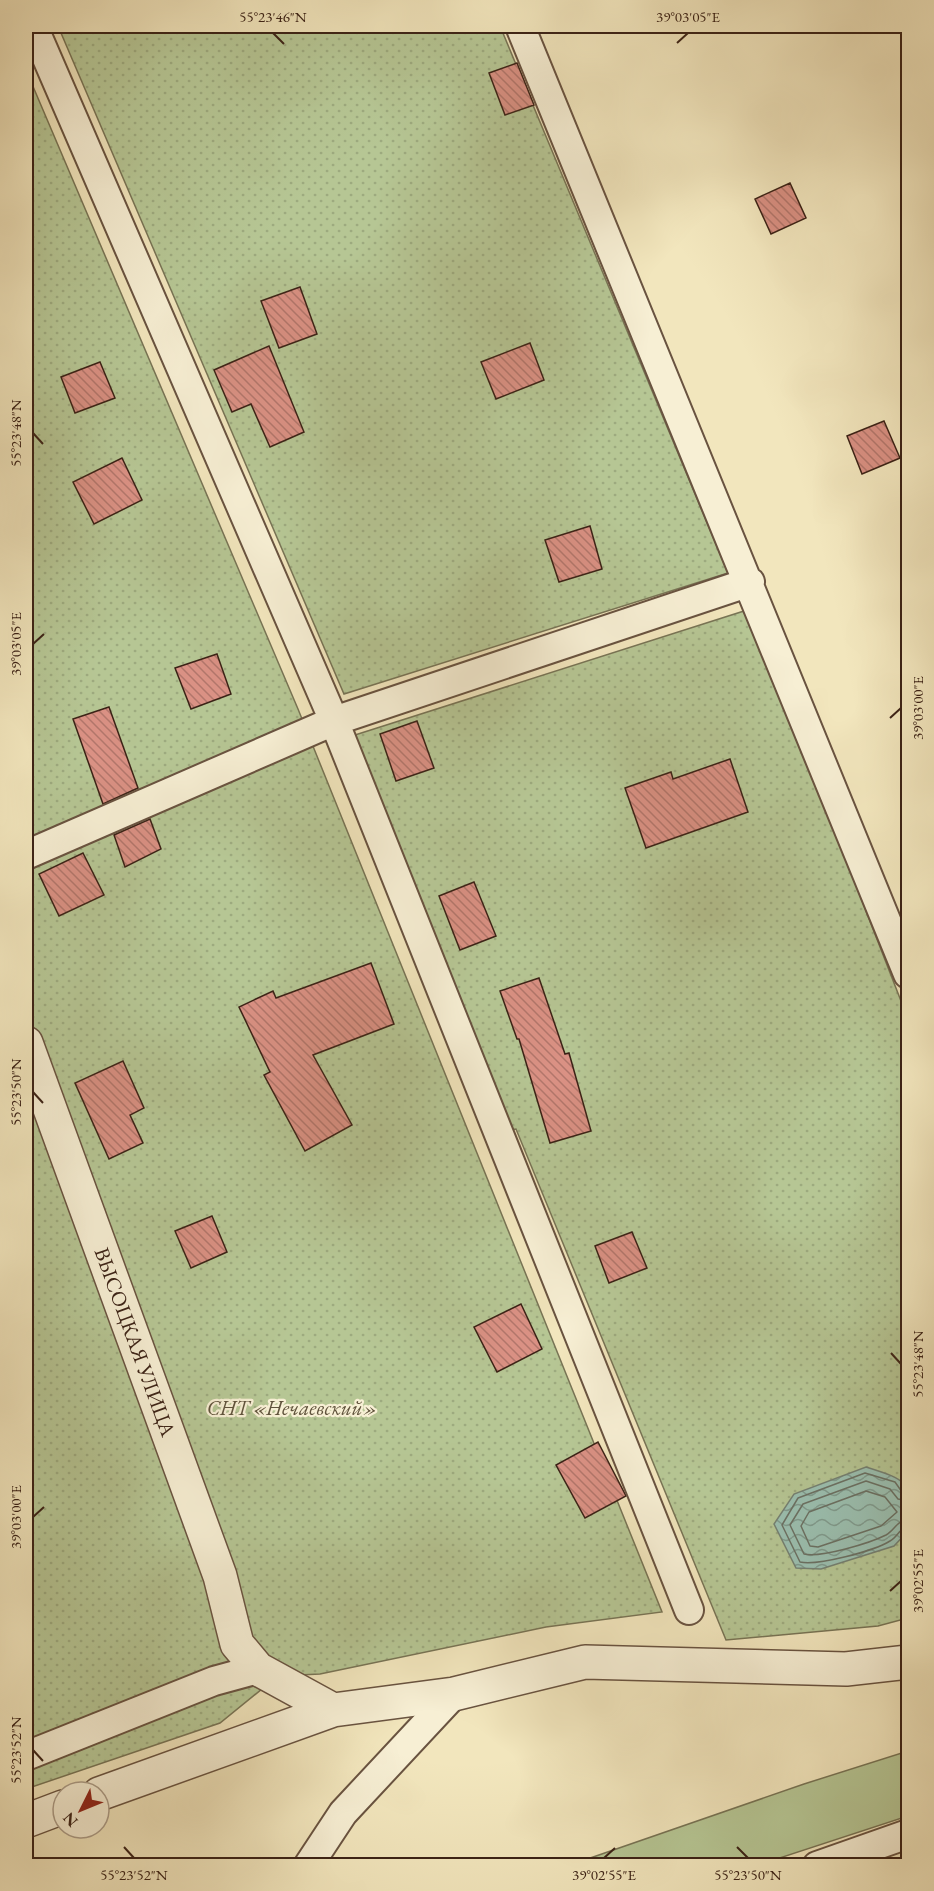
<svg xmlns="http://www.w3.org/2000/svg" width="934" height="1891" viewBox="0 0 934 1891" font-family="'EB Garamond',serif">
<defs>
<pattern id="park-dots" width="8" height="8" patternUnits="userSpaceOnUse" patternTransform="scale(1.5)"><rect width="8" height="8" fill="#b6c694"/><path d="M2 2h.1M6 6h.1" fill="none" stroke="#9daa7f" stroke-width="1.8" stroke-linecap="round"/></pattern>
<pattern id="water-waves" width="16" height="10" patternUnits="userSpaceOnUse" patternTransform="scale(1.5)"><rect width="16" height="10" fill="#9bc0b1"/><path d="M0 5q4-4 8 0t8 0" fill="none" stroke="#809c8f"/></pattern>
<pattern id="building-back-hatch" width="6" height="6" patternUnits="userSpaceOnUse" patternTransform="scale(1.5)"><rect width="6" height="6" fill="#da9184"/><path d="M-1 5l2 2M0 0l6 6M5-1l2 2" fill="none" stroke="#b2766b"/></pattern>
</defs>
<rect width="100%" height="100%" fill="#f2e6bd"/>
<filter id="stains"><feTurbulence type="fractalNoise" baseFrequency=".00333" numOctaves="4"/><feColorMatrix values="0 0 0 0 .2 0 0 0 0 .09 0 0 0 0 .02 0 0 0 .5 -.17"/></filter>
<radialGradient id="worn" r=".72"><stop offset=".6" stop-color="#630" stop-opacity="0"/><stop offset="1" stop-color="#630" stop-opacity=".3"/></radialGradient>
<!-- grass -->
<path fill="#b6c694" stroke="#787455" stroke-width="1.5" d="M 908,1751 L 908,1816 L 758,1865 L 570,1865 L 804,1784 Z"/>
<!-- park -->
<path fill="url(#park-dots)" stroke="#787455" stroke-width="1.5" d="M 58,26 L 500,26 L 728,573 L 344,694 Z
M 26,70 L 298,709 L 662,1612 L 546,1627 L 320,1674 L 278,1676 L 220,1723 L 26,1789 Z
M 744,611 L 819,790 L 908,1019 L 908,1618 L 878,1626 L 726,1640 L 516,1129 L 509,1130 L 355,735 Z"/>
<!-- water -->
<path fill="url(#water-waves)" stroke="#758173" stroke-width="1.5" d="M 866,1467 C 914,1482 909,1482 908,1531 L 894,1546 L 821,1569 L 796,1568 L 774,1524 L 794,1494 Z"/>
<g fill="none" stroke-linecap="round" stroke-linejoin="round">
<!-- shore -->
<path stroke="#6b7164" stroke-width="1.5" d="M 866,1491 L 885,1497 L 897,1512 L 881,1526 L 818,1547 L 810,1546 L 801,1526 L 809,1512 Z
M 908,1494 L 902,1492 L 895,1482 L 865,1473 L 798,1498 L 782,1525 L 800,1562 C 817,1566 874,1551 890,1541 C 898,1537 899,1528 908,1527
M 908,1501 L 898,1499 L 890,1489 L 866,1481 L 803,1504 L 790,1525 L 804,1554 C 821,1558 870,1543 886,1535 C 895,1530 897,1520 908,1520"/>
</g>
<!-- building -->
<path fill="url(#building-back-hatch)" stroke="#3b2216" stroke-width="1.5" d="M 517,63 L 534,105 L 505,115 L 489,73 Z
M 790,183 L 806,218 L 771,234 L 755,199 Z
M 300,287 L 317,334 L 279,348 L 261,301 Z
M 530,343 L 544,380 L 496,399 L 481,362 Z
M 269,346 L 304,432 L 270,447 L 251,404 L 232,412 L 214,370 Z
M 100,362 L 115,398 L 75,413 L 61,377 Z
M 884,421 L 900,458 L 862,474 L 847,436 Z
M 122,458 L 142,500 L 94,524 L 73,482 Z
M 590,526 L 602,569 L 559,582 L 545,540 Z
M 217,654 L 231,694 L 191,709 L 175,668 Z
M 109,707 L 138,788 L 103,804 L 73,719 Z
M 417,721 L 434,768 L 396,781 L 380,734 Z
M 730,759 L 748,812 L 646,848 L 625,788 L 671,772 L 673,779 Z
M 150,819 L 161,849 L 125,867 L 114,835 Z
M 83,853 L 104,895 L 59,916 L 39,874 Z
M 474,882 L 496,936 L 460,950 L 439,896 Z
M 371,963 L 394,1024 L 313,1055 L 352,1125 L 305,1151 L 264,1075 L 270,1072 L 239,1007 L 273,991 L 276,998 Z
M 539,978 L 565,1054 L 569,1053 L 591,1131 L 550,1143 L 519,1039 L 517,1039 L 500,991 Z
M 123,1061 L 144,1108 L 130,1115 L 143,1143 L 109,1159 L 75,1083 Z
M 212,1216 L 227,1252 L 191,1268 L 175,1231 Z
M 632,1232 L 647,1268 L 609,1283 L 595,1246 Z
M 521,1304 L 542,1349 L 497,1372 L 474,1327 Z
M 598,1442 L 626,1496 L 585,1518 L 556,1465 Z"/>
<g fill="none" stroke-linecap="round" stroke-linejoin="round">
<defs>
<path id="lane" d="M 33,26 L 334,721 L 689,1610
M 520,26 L 908,974
M 26,855 L 334,721 L 750,582
M 26,1756 L 214,1681 L 258,1669
M 308,1866 L 343,1813 L 454,1694
M 817,1866 L 908,1834"/>
<path id="street" d="M 26,1043 L 220,1576 L 237,1644 L 258,1669 L 333,1710 L 454,1694 L 585,1662 L 846,1669 L 908,1662
M 99,1794 L 333,1710
M 26,1821 L 63,1807"/>
</defs>
<!-- lane casing -->
<use href="#lane" stroke="#695340" stroke-width="32"/>
<!-- street casing -->
<use href="#street" stroke="#695340" stroke-width="36"/>
<!-- lane -->
<use href="#lane" stroke="#f7efd4" stroke-width="28"/>
<!-- street -->
<use href="#street" stroke="#f7efd4" stroke-width="33"/>
</g>
<!-- ticks -->
<path fill="none" stroke="#3b2216" stroke-width="2" d="M 273,33 L 284,44M 677,43 L 688,33M 33,433 L 43,444M 33,644 L 44,634M 890,718 L 901,708M 33,1092 L 43,1103M 891,1353 L 901,1364M 33,1517 L 44,1507M 890,1591 L 901,1581M 33,1750 L 43,1761M 124,1847 L 134,1858M 737,1847 L 748,1858M 604,1858 L 615,1848"/>
<g text-anchor="middle" stroke-width="4.5" stroke-linejoin="round" paint-order="stroke">
<!-- street labels -->
<g font-size="21" fill="#3b2216" stroke="#f7efd4">
<text transform="translate(135 1342) rotate(70)" y="7">ВЫСОЦКАЯ УЛИЦА</text>
</g>
<!-- park labels -->
<g font-size="21" font-style="italic" fill="#60533c" stroke="#f7efd4">
<text x="292" y="1415">СНТ «Нечаевский»</text>
</g>
</g>
<!-- margin -->
<rect width="934" height="1891" fill="none" stroke="#f2e6bd" stroke-width="66"/>
<!-- north arrow -->
<g transform="translate(81 1810) rotate(227)"><circle r="28" fill="#f7efd4" stroke="#ac9d88" stroke-width="1.5"/>
<path d="M0-4.5L10 22L0 15L-10 22Z" fill="#8f2418"/>
<text y="-9" font-size="16" font-weight="bold" text-anchor="middle" fill="#3b2216">N</text>
</g>
<rect x="33" y="33" width="868" height="1825" fill="none" stroke="#3b2216" stroke-width="2"/>
<g font-size="15" text-anchor="middle" fill="#3b2216">
<text x="273" y="22">55°23'46"N</text>
<text x="688" y="22">39°03'05"E</text>
<text transform="translate(16 433) rotate(-90)" y="5">55°23'48"N</text>
<text transform="translate(16 644) rotate(-90)" y="5">39°03'05"E</text>
<text transform="translate(918 708) rotate(-90)" y="5">39°03'00"E</text>
<text transform="translate(16 1092) rotate(-90)" y="5">55°23'50"N</text>
<text transform="translate(918 1364) rotate(-90)" y="5">55°23'48"N</text>
<text transform="translate(16 1517) rotate(-90)" y="5">39°03'00"E</text>
<text transform="translate(918 1581) rotate(-90)" y="5">39°02'55"E</text>
<text transform="translate(16 1750) rotate(-90)" y="5">55°23'52"N</text>
<text x="134" y="1880">55°23'52"N</text>
<text x="604" y="1880">39°02'55"E</text>
<text x="748" y="1880">55°23'50"N</text>
</g>
<rect width="100%" height="100%" filter="url(#stains)"/>
<rect width="100%" height="100%" fill="url(#worn)"/>
</svg>
